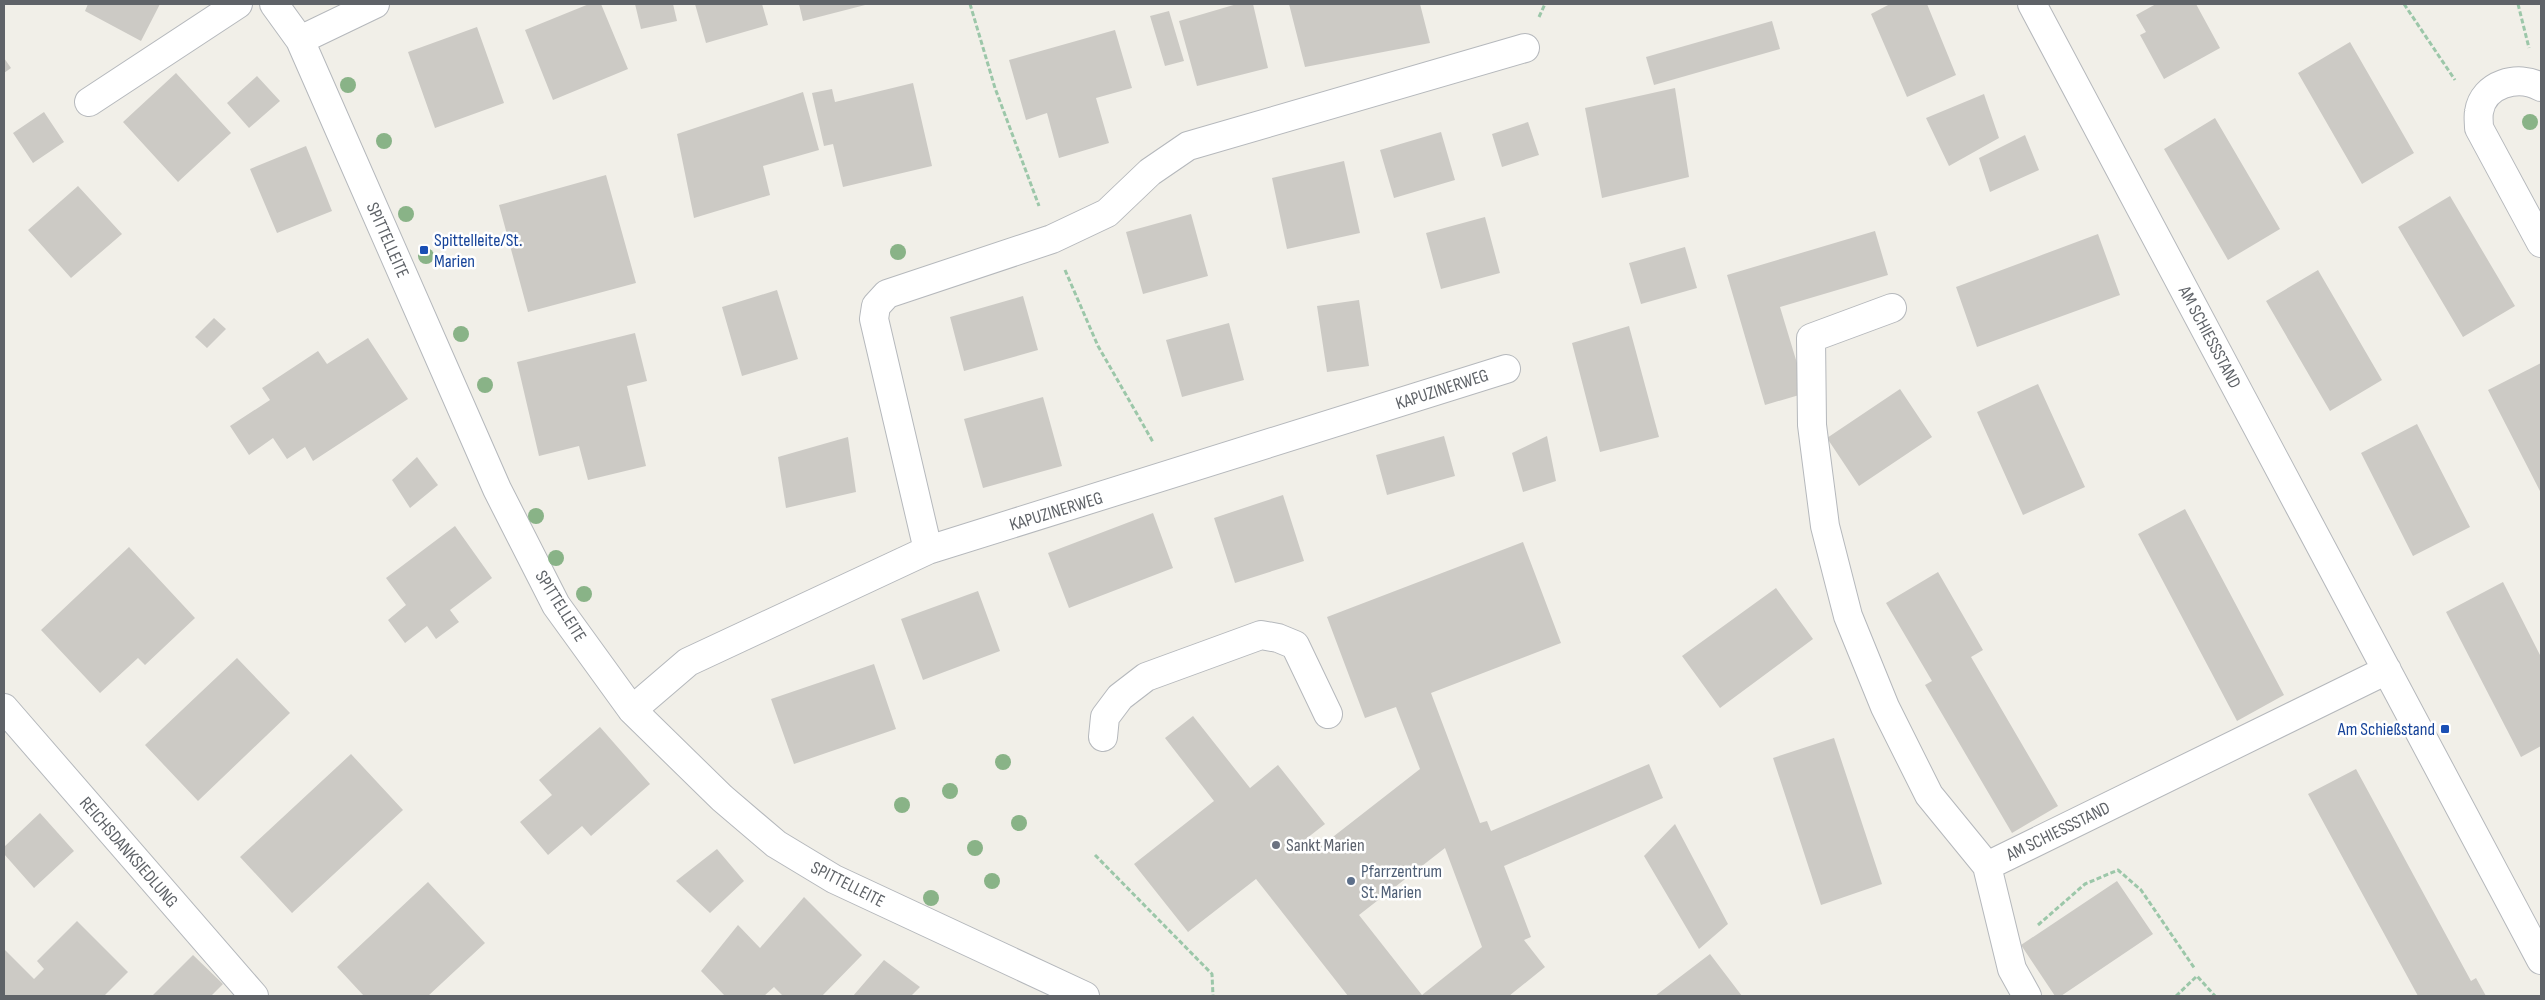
<svg xmlns="http://www.w3.org/2000/svg" width="2545" height="1000" viewBox="0 0 2545 1000" font-family="'Sofia Sans Condensed',sans-serif">
<rect width="100%" height="100%" fill="#f1efe8"/>
<!-- building -->
<path fill="#cccac5" fill-rule="evenodd" d="M 88,4 L 160,4 L 141,41 L 85,11 Z
M 589,4 L 601,4 L 628,69 L 553,100 L 525,30 Z
M 635,4 L 673,4 L 677,21 L 641,29 Z
M 695,4 L 762,4 L 768,25 L 706,43 Z
M 799,4 L 869,4 L 803,21 Z
M 1237,4 L 1253,4 L 1268,68 L 1197,86 L 1179,21 Z
M 1289,4 L 1420,4 L 1430,43 L 1305,67 Z
M 1890,4 L 1927,4 L 1956,75 L 1907,97 L 1871,14 Z
M 2156,4 L 2196,4 L 2220,48 L 2164,79 L 2140,35 L 2146,32 L 2136,15 Z
M 1169,11 L 1184,61 L 1165,66 L 1150,16 Z
M 1772,21 L 1780,49 L 1654,85 L 1646,57 Z
M 477,27 L 504,103 L 435,128 L 408,52 Z
M 1115,30 L 1132,88 L 1096,98 L 1109,143 L 1059,158 L 1047,113 L 1026,120 L 1009,60 Z
M 2350,42 L 2414,153 L 2362,184 L 2298,73 Z
M 4,58 L 11,68 L 4,73 Z
M 176,73 L 231,133 L 178,182 L 123,122 Z
M 257,76 L 280,101 L 249,128 L 227,103 Z
M 913,83 L 932,166 L 843,187 L 833,144 L 824,146 L 812,93 L 832,89 L 835,102 Z
M 1675,88 L 1689,177 L 1602,198 L 1585,108 Z
M 803,92 L 819,150 L 763,166 L 770,195 L 694,218 L 677,134 Z
M 1984,94 L 1999,138 L 1949,166 L 1926,118 Z
M 44,112 L 64,142 L 33,163 L 13,133 Z
M 2215,118 L 2280,229 L 2228,260 L 2164,149 Z
M 1528,122 L 1539,155 L 1502,167 L 1492,134 Z
M 1441,132 L 1455,180 L 1394,198 L 1380,150 Z
M 2025,135 L 2039,170 L 1990,192 L 1979,158 Z
M 306,146 L 332,211 L 277,233 L 250,169 Z
M 1344,161 L 1360,233 L 1287,249 L 1272,178 Z
M 606,175 L 636,283 L 528,312 L 499,205 Z
M 78,186 L 122,234 L 71,278 L 28,230 Z
M 2450,196 L 2515,306 L 2463,337 L 2398,227 Z
M 1191,214 L 1208,276 L 1143,294 L 1126,232 Z
M 1485,217 L 1500,273 L 1441,289 L 1426,233 Z
M 1875,231 L 1888,275 L 1780,307 L 1806,393 L 1765,405 L 1727,275 Z
M 2098,234 L 2120,295 L 1977,347 L 1956,287 Z
M 1685,247 L 1697,288 L 1641,304 L 1629,263 Z
M 2318,270 L 2382,380 L 2330,411 L 2266,301 Z
M 777,290 L 798,359 L 742,376 L 722,307 Z
M 1023,296 L 1038,350 L 964,371 L 950,317 Z
M 1359,300 L 1369,366 L 1327,372 L 1317,306 Z
M 214,318 L 226,329 L 207,348 L 195,337 Z
M 1229,323 L 1244,380 L 1182,397 L 1166,340 Z
M 1629,326 L 1659,437 L 1600,452 L 1572,343 Z
M 635,333 L 647,381 L 627,386 L 646,466 L 588,480 L 579,446 L 539,456 L 517,362 Z
M 368,338 L 408,399 L 313,461 L 305,447 L 287,459 L 273,438 L 249,455 L 230,426 L 270,400 L 262,388 L 318,351 L 327,364 Z
M 2541,363 L 2541,493 L 2488,390 Z
M 2038,384 L 2085,487 L 2023,515 L 1977,412 Z
M 1900,389 L 1932,437 L 1859,486 L 1827,438 Z
M 1043,397 L 1062,466 L 983,488 L 964,419 Z
M 2417,424 L 2470,527 L 2413,556 L 2361,453 Z
M 1444,436 L 1455,476 L 1387,495 L 1376,455 Z
M 1547,436 L 1556,481 L 1523,492 L 1512,453 Z
M 848,437 L 856,492 L 786,508 L 778,457 Z
M 417,457 L 438,485 L 410,508 L 392,480 Z
M 1283,495 L 1304,561 L 1235,583 L 1214,518 Z
M 2185,509 L 2284,695 L 2237,721 L 2138,534 Z
M 1153,513 L 1173,568 L 1069,608 L 1048,553 Z
M 455,526 L 492,578 L 450,610 L 459,622 L 436,639 L 427,626 L 405,643 L 388,620 L 406,605 L 386,578 Z
M 1523,542 L 1561,643 L 1431,693 L 1480,823 L 1487,821 L 1491,831 L 1649,764 L 1663,798 L 1504,866 L 1531,937 L 1524,940 L 1545,967 L 1509,996 L 1348,996 L 1256,879 L 1188,932 L 1134,864 L 1214,801 L 1165,738 L 1193,716 L 1250,788 L 1278,765 L 1325,824 L 1302,842 L 1311,854 L 1420,769 L 1396,707 L 1365,718 L 1327,617 ZM 1445,848 L 1482,947 L 1422,995 L 1359,915 Z
M 129,547 L 195,618 L 145,665 L 138,658 L 100,693 L 41,630 Z
M 1938,572 L 1983,650 L 1971,657 L 2058,806 L 2012,833 L 1925,685 L 1932,681 L 1886,603 Z
M 2503,582 L 2541,657 L 2541,746 L 2521,757 L 2446,612 Z
M 1776,588 L 1813,639 L 1720,708 L 1682,656 Z
M 978,591 L 1000,651 L 923,680 L 901,619 Z
M 237,658 L 290,713 L 198,801 L 145,745 Z
M 874,664 L 896,729 L 794,764 L 771,699 Z
M 600,727 L 650,784 L 591,836 L 582,826 L 548,855 L 520,822 L 552,795 L 539,780 Z
M 1834,738 L 1882,884 L 1821,905 L 1773,758 Z
M 351,754 L 403,810 L 292,913 L 240,857 Z
M 2356,769 L 2471,981 L 2476,978 L 2486,996 L 2418,996 L 2308,794 Z
M 40,813 L 74,851 L 34,888 L 4,854 L 4,847 Z
M 1675,824 L 1728,924 L 1699,949 L 1644,856 Z
M 717,849 L 744,881 L 710,913 L 676,881 Z
M 2117,881 L 2153,934 L 2061,996 L 2055,996 L 2021,945 Z
M 428,882 L 485,943 L 428,996 L 364,996 L 337,967 Z
M 804,897 L 862,955 L 822,996 L 783,996 L 774,987 L 764,996 L 725,996 L 701,971 L 738,925 L 760,948 Z
M 77,921 L 128,972 L 104,996 L 4,996 L 4,949 L 34,979 L 44,969 L 37,961 Z
M 1710,954 L 1742,996 L 1655,996 Z
M 193,955 L 223,984 L 211,996 L 152,996 Z
M 884,960 L 920,987 L 911,996 L 853,996 Z"/>
<g fill="none" stroke-linecap="round" stroke-linejoin="round">
<defs>
<path id="minor" d="M 274,4 L 300,40 L 497,489 L 556,605 L 632,710 L 722,798 L 776,844 L 834,879 L 1085,996
M 2032,4 L 2541,960
M 300,40 L 375,4
M 2541,87 C 2518,74 2483,84 2479,112 C 2478,117 2479,123 2479,128 L 2541,243
M 89,102 L 238,4
M 1892,308 L 1811,338 L 1812,425 L 1825,526 L 1848,616 L 1885,707 L 1929,795 L 1987,866
M 928,550 L 874,319 L 876,306 L 887,294 L 1052,239 L 1107,213 L 1150,172 L 1188,146 L 1525,48
M 4,708 L 254,996
M 632,710 L 688,662 L 928,550 L 1506,369
M 1103,737 L 1105,717 L 1120,697 L 1146,677 L 1261,635 L 1278,638 L 1295,645 L 1328,714
M 2027,996 L 2012,969 L 1987,866 L 2387,670"/>
</defs>
<!-- minor casing -->
<use href="#minor" stroke="#b5b8bc" stroke-width="30"/>
<!-- path -->
<path stroke="#9cc7a9" stroke-width="3" stroke-dasharray="5 2.5" stroke-linecap="butt" d="M 970,4 L 995,88 L 1039,206
M 2404,4 L 2455,80
M 2518,4 L 2529,48
M 1539,17 L 1545,4
M 1065,270 L 1098,346 L 1153,442
M 1095,855 L 1212,974 L 1213,996
M 2038,925 L 2085,884 L 2118,870 L 2141,890 L 2195,969
M 2176,996 L 2197,976 L 2215,996"/>
<!-- minor -->
<use href="#minor" stroke="#fff" stroke-width="28"/>
</g>
<!-- trees -->
<g fill="#89b387">
<circle cx="348" cy="85" r="8"/>
<circle cx="2530" cy="122" r="8"/>
<circle cx="384" cy="141" r="8"/>
<circle cx="406" cy="214" r="8"/>
<circle cx="898" cy="252" r="8"/>
<circle cx="426" cy="256" r="8"/>
<circle cx="461" cy="334" r="8"/>
<circle cx="485" cy="385" r="8"/>
<circle cx="536" cy="516" r="8"/>
<circle cx="556" cy="558" r="8"/>
<circle cx="584" cy="594" r="8"/>
<circle cx="1003" cy="762" r="8"/>
<circle cx="950" cy="791" r="8"/>
<circle cx="902" cy="805" r="8"/>
<circle cx="1019" cy="823" r="8"/>
<circle cx="975" cy="848" r="8"/>
<circle cx="992" cy="881" r="8"/>
<circle cx="931" cy="898" r="8"/>
</g>
<!-- markers -->
<g fill="#1a4fb4" stroke="#fff" stroke-width="2">
<rect x="419" y="245" width="10" height="10" rx="2.5"/>
<rect x="2440" y="724" width="10" height="10" rx="2.5"/>
</g>
<circle fill="#6b7280" stroke="#fff" stroke-width="2" cx="1276" cy="845" r="5"/>
<circle fill="#5c6f8a" stroke="#fff" stroke-width="2" cx="1351" cy="881" r="5"/>
<g text-anchor="middle" stroke-width="5" stroke-linejoin="round" paint-order="stroke">
<!-- street labels -->
<g font-size="18" fill="#5f6368" stroke="#fff">
<text transform="translate(388 240) rotate(66)" y="6">SPITTELLEITE</text>
<text transform="translate(2210 337) rotate(62)" y="6">AM SCHIESSSTAND</text>
<text transform="translate(1442 389) rotate(-18)" y="6">KAPUZINERWEG</text>
<text transform="translate(1056 511) rotate(-17)" y="6">KAPUZINERWEG</text>
<text transform="translate(561 606) rotate(58)" y="6">SPITTELLEITE</text>
<text transform="translate(2058 831) rotate(-26)" y="6">AM SCHIESSSTAND</text>
<text transform="translate(129 852) rotate(49)" y="6">REICHSDANKSIEDLUNG</text>
<text transform="translate(848 884) rotate(27)" y="6">SPITTELLEITE</text>
</g>
<!-- transit labels -->
<g font-size="18" fill="#164399" stroke="#fff" text-anchor="start">
<text x="434" y="246">Spittelleite/St.<tspan x="434" dy="21">Marien</tspan></text>
<text x="2435" y="735" text-anchor="end">Am Schießstand</text>
</g>
<!-- worship labels -->
<g font-size="18" fill="#5b616d" stroke="#fff" text-anchor="start">
<text x="1286" y="851">Sankt Marien</text>
</g>
<!-- service labels -->
<g font-size="18" fill="#4e5e75" stroke="#fff" text-anchor="start">
<text x="1361" y="877">Pfarrzentrum<tspan x="1361" dy="21">St. Marien</tspan></text>
</g>
</g>
<!-- border -->
<rect width="2545" height="1000" fill="none" stroke="#5f6368" stroke-width="10"/>
</svg>
